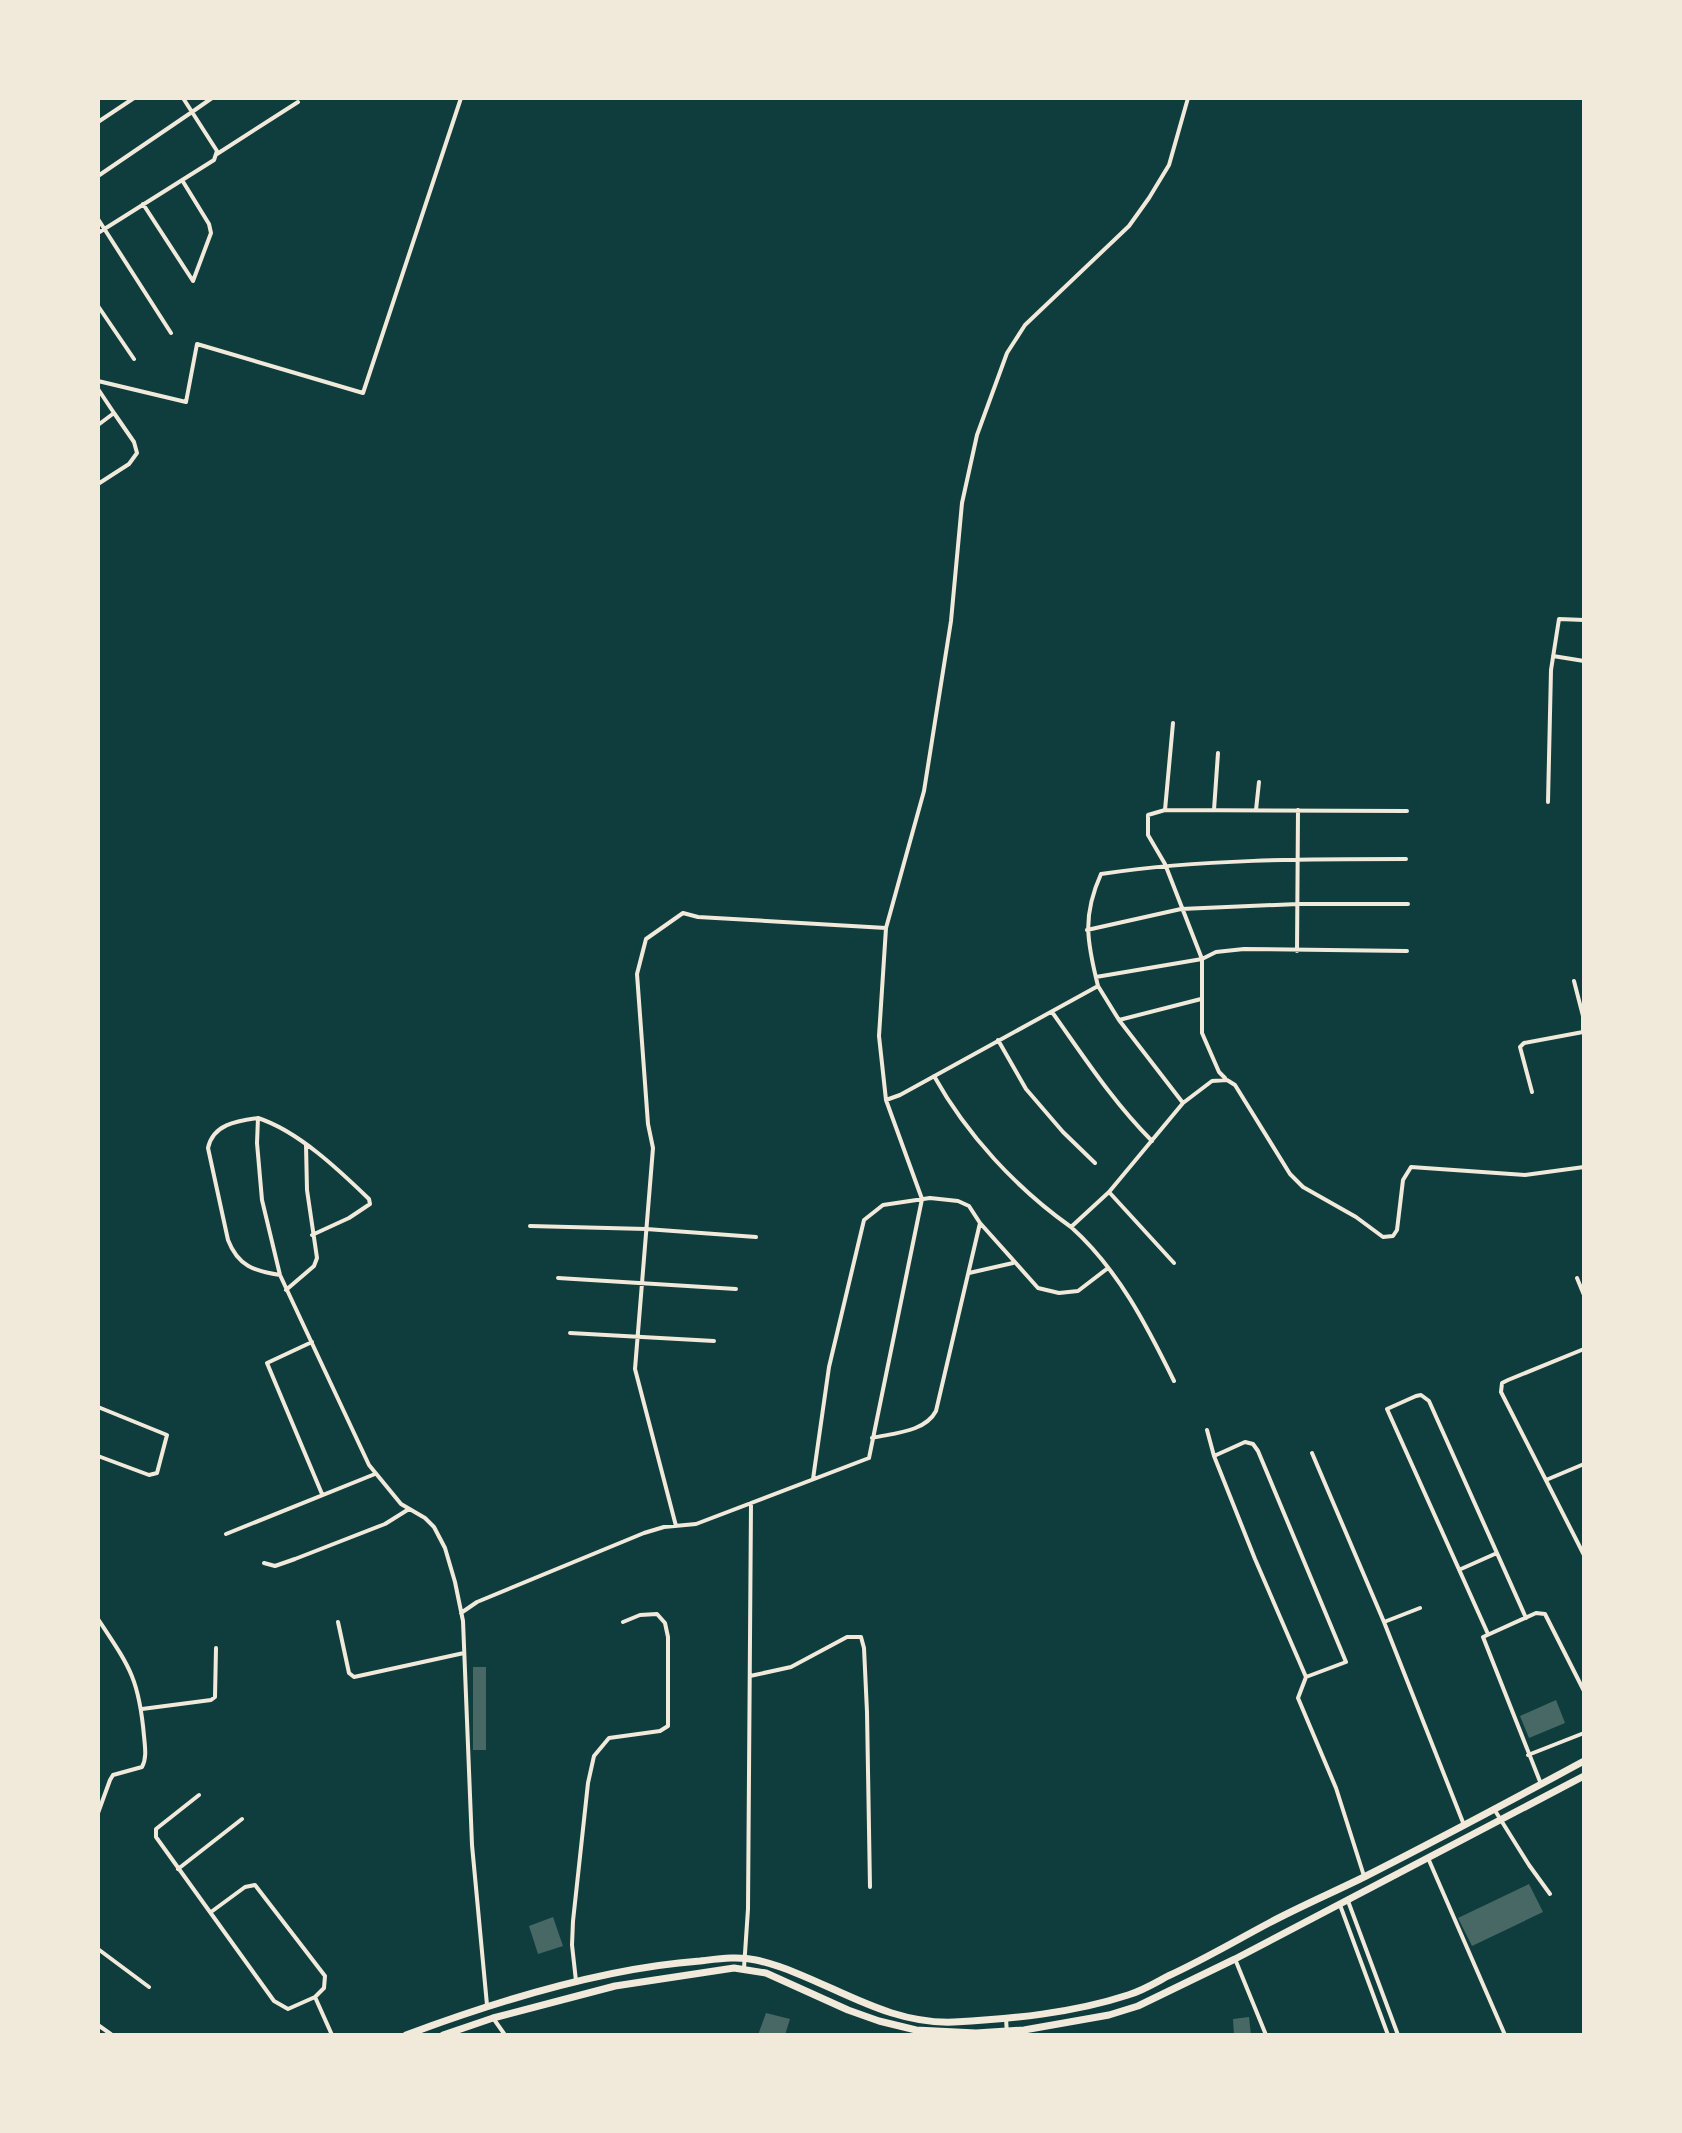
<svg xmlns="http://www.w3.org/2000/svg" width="1682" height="2133" viewBox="0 0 1682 2133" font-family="'Roboto Condensed',sans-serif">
<rect width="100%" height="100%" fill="#0f3d3e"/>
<!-- building -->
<path fill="#486865" d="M 473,1667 L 486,1667 L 486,1750 L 473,1750 Z
M 1556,1700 L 1565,1723 L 1529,1738 L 1520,1716 Z
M 1529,1884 L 1543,1912 L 1472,1946 L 1458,1918 Z
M 553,1917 L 563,1946 L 538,1954 L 529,1926 Z
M 766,2013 L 790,2019 L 785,2035 L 758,2035 Z
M 1249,2017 L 1251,2035 L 1234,2035 L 1233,2019 Z"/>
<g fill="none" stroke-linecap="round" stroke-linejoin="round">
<!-- minor -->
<path stroke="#f1e9da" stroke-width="4" d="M 98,122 L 134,98
M 217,154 L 298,102
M 98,176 L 192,112 L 183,98
M 182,180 L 209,224 L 211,233 L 193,281
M 143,204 L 193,281
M 98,219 L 171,333
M 98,233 L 214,160 L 217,151 L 192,112 L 212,98
M 98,306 L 134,359
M 98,381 L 186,402 L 197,344 L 363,393 L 461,98
M 98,389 L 114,413 L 98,425
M 98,484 L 129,464 L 137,453 L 134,442 L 114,413
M 1553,656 L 1584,661
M 1548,802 L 1551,670 L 1559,619 L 1584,620
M 1165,810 L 1173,723
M 1214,810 L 1218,753
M 1256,810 L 1259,782
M 1087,930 L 1181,909 L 1298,904 L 1408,904
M 1297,951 L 1298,810
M 1096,977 L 1202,959 L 1216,952 L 1244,949 L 1407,951
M 1574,981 L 1583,1016 L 1583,1031
M 1098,986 C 1087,942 1082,916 1101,874 C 1202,859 1304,859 1406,859
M 1052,1012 C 1084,1057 1113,1102 1152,1141
M 1119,1020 L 1201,999
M 998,1040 L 1026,1089 L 1063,1132 L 1095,1163
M 934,1076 C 967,1135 1016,1188 1071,1227
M 1225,1078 L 1219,1072 L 1202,1033 L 1202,959 L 1165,864 L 1148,835 L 1148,815 L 1165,810 L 1407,811
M 1532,1092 L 1520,1047 L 1524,1043 L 1583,1032
M 1183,1103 L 1119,1020 L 1098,986 L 900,1095 L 886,1100 L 879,1036 L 886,928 L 924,791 L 951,621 L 962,503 L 977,435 L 1007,353 L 1025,325 L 1129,226 L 1149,198 L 1169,165 L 1188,98
M 258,1118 C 237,1121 213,1124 208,1148 L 228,1240 C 238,1266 254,1271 280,1275
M 1109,1192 L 1174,1263
M 980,1223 L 1038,1288 L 1059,1293 L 1078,1291 L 1108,1268
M 530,1226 L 646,1229 L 756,1237
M 312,1235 L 349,1218 L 370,1204 L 369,1199 C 339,1170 298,1131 258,1118 L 257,1143 L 262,1200 L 280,1275 L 369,1465 L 401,1504 L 425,1518 L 434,1527 L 445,1548 L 455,1582 L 463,1621 L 472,1845 L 487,2005
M 969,1273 L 1013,1263
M 558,1278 L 736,1289
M 1577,1278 L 1584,1295
M 286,1290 L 314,1266 L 317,1258 L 307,1190 L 306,1145
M 570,1333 L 714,1341
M 312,1342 L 267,1363 L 322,1494
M 1584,1349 L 1508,1380 L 1502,1383 L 1501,1392 L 1584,1555
M 1174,1381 C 1147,1326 1118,1269 1071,1227 L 1109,1192 L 1183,1103 L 1212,1081 L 1227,1080 L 1235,1085 L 1290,1174 L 1303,1187 L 1356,1217 L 1383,1237 L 1393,1236 L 1397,1230 L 1403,1180 L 1411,1167 L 1525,1175 L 1584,1167
M 98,1407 L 167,1435 L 157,1473 L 149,1475 L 98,1456
M 1207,1430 L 1214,1456
M 1312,1453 L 1384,1622 L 1464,1825
M 813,1479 L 829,1367 L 864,1220 L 883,1205 L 930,1198 L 958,1201 L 969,1206 L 980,1223 L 936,1411 C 925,1432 894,1433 872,1438
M 1546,1480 L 1584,1464
M 676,1526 L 635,1369 L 653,1148 L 648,1124 L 637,974 L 646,939 L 683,913 L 698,917 L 886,928
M 226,1534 L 375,1474
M 264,1563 L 275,1566 L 295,1559 L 385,1524 L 409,1509
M 1461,1569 L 1497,1553
M 461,1613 L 477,1602 L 644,1533 L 664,1527 L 696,1524 L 869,1458 L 922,1199 L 886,1100
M 98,1619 C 129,1666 139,1678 144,1736 C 145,1747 147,1758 142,1767 L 113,1775 L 110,1780 L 98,1813
M 338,1622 L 349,1673 L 354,1677 L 464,1653
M 1384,1622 L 1420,1608
M 1488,1634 L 1387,1409 L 1416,1396 L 1421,1395 L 1429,1401 L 1526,1618
M 750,1676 L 791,1667 L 847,1637 L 861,1637 L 864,1648 L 867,1712 L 870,1887
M 1306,1677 L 1255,1559 L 1214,1456 L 1245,1442 L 1253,1444 L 1258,1451 L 1346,1662 L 1306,1677 L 1298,1698 L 1336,1788 L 1364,1876
M 142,1709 L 211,1700 L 215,1697 L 216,1648
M 1528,1755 L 1584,1733
M 1541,1784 L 1483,1637 L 1536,1613 L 1545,1614 L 1584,1691
M 199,1795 L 156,1829 L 156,1837 L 274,2001 L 288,2009 L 315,1997 L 332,2035
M 1494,1809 L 1529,1865 L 1550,1894
M 1428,1858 L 1505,2035
M 178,1869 L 242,1819
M 1348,1901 L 1398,2035
M 1340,1905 L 1388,2035
M 211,1912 L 245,1887 L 255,1885 L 325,1976 L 324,1988 L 315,1997
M 98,1949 L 149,1987
M 1235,1959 L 1266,2035
M 744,1968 L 748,1909 L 751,1503
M 576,1981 L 572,1945 L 573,1921 L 588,1783 L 594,1756 L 609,1738 L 660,1731 L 668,1726 L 668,1637 L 665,1623 L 657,1614 L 640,1615 L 623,1622
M 493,2018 L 505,2035
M 1006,2018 L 1007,2035
M 98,2025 L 112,2035"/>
<!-- trunk -->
<path stroke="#f1e9da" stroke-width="7" d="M 406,2035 C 497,2001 603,1968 700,1961 C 718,1959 738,1956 756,1960 C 825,1976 880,2025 954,2022 C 1012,2019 1073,2013 1128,1995 C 1142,1991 1155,1983 1168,1976 C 1203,1960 1235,1941 1269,1923 C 1301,1906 1334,1892 1366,1876 C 1439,1839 1512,1800 1584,1761
M 443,2035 L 493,2018 L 615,1986 L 734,1968 L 766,1973 L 848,2010 L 879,2021 L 916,2030 L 976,2033 L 1024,2030 L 1109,2015 L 1138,2006 L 1235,1959 L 1584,1776"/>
</g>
<!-- border -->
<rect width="1682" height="2133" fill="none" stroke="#f1e9da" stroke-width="200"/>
</svg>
